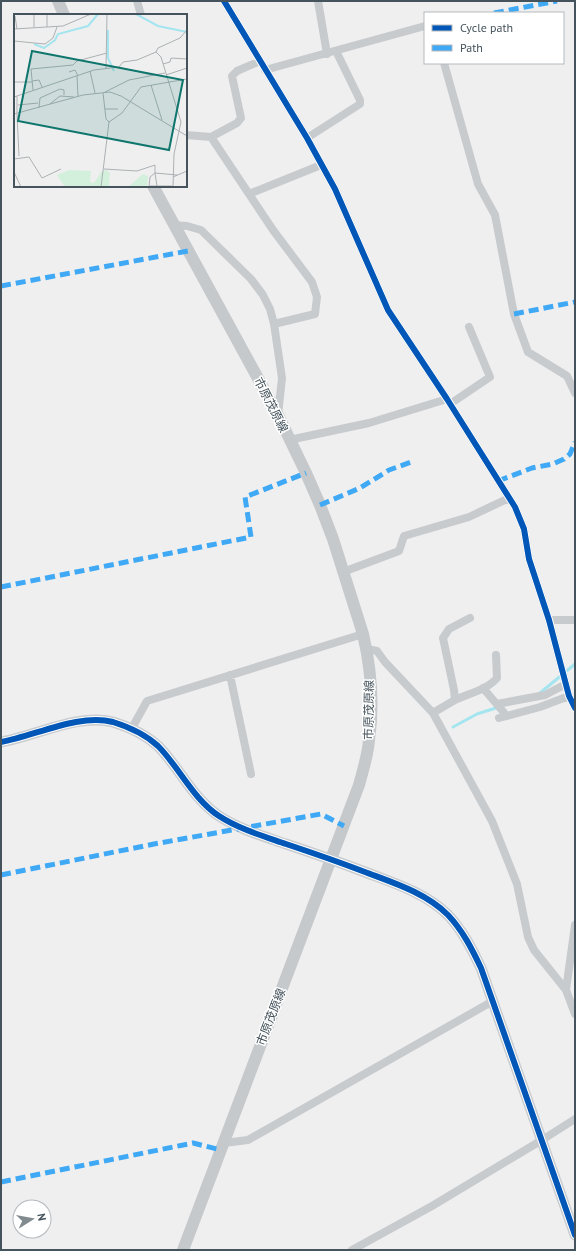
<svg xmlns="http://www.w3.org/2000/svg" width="576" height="1251" viewBox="0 0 576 1251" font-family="'PT Sans','Noto Sans JP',sans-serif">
<rect width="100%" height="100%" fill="#f0efef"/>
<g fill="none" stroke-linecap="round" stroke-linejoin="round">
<!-- stream -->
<path stroke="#a4e5f0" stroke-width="3" d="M 540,693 L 575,664
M 453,727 L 477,714 L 499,707"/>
<!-- street -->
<path stroke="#c8cbce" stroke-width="8" d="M 137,1 L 141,15
M 224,1 L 307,138 L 335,189 L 388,310 L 447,399 L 515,507 L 524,529 L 529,559 L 549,620 L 569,696 L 575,708
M 318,1 L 327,54
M 444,63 L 478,184 L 495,215 L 514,314 L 528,352 L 567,376 L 575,393
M 265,70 L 425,26
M 186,135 L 211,137 L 273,230 L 312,282 L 317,297 L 315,314 L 282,322 L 274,324
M 211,137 L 237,123 L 241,118 L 232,76 L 237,71 L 260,61
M 307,138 L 360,104 L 360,100 L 336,51
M 249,194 L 321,165
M 174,225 L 187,226 L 201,230 L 251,279 L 263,295 L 270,309 L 274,324 L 282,378 L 278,415
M 450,404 L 490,377 L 469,327
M 289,440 L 369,423 L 447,399
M 343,572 L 399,551 L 404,536 L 469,517 L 509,498
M 549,620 L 575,620
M 367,649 L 377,651 L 385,662 L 433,713 L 492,821 L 517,884 L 528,937 L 534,950 L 566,990 L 575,1014
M 230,675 L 251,774
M 483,688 L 506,715
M 455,700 L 454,690 L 443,638 L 449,629 L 470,618
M 497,704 L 545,695 L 566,684
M 433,713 C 441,708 448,704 455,700 C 469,693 487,690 497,678 L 496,655
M 499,718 L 540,707 L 569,696
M 132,728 L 147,701 L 363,634
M 566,990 L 575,925
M 224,1143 L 248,1140 L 493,1001
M 352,1250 L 432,1206 L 542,1140 L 575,1119"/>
<!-- secondary -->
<path stroke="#cacdd0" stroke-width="11" d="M 1,742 C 35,736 79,713 113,722 C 129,727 145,734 158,746 C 179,767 193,799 219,816 C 239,829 263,836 286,844 C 313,853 339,862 365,872 C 394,883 426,893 448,915 C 463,931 472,949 481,968 L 575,1235"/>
<!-- primary -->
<path stroke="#c5c9cc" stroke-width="12" d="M 58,1 L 64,15
M 153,186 L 278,415 L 306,473 L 320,505 L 333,539 L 363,634 C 371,668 374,705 369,740 C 368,755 363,770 359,785 L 183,1250"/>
<!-- quiet -->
<path stroke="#3fa9f5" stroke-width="5" stroke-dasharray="10 5" stroke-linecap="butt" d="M 494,13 L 557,1
M 1,286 L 188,251
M 514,314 L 575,302
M 498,481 L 532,468 L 553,464 L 564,459 L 570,454 L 575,442
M 320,505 L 360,488 L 389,470 L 414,461
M 1,587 L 251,537 L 245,497 L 306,473
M 1,875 L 154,844 L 321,814 L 344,826
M 1,1182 L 193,1143 L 221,1150"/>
<defs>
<path id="cycleway" d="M 224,1 L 307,138 L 335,189 L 388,310 L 447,399 L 515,507 L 524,529 L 529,559 L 549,620 L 569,696 L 575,708
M 1,742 C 35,736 79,713 113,722 C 129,727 145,734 158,746 C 179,767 193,799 219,816 C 239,829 263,836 286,844 C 313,853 339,862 365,872 C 394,883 426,893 448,915 C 463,931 472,949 481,968 L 575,1235"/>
</defs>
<!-- cycleway casing -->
<use href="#cycleway" stroke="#fff" stroke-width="8"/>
<!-- cycleway -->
<use href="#cycleway" stroke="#0057b8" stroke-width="6"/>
</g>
<g text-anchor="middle" stroke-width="3" stroke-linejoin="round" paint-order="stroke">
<!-- street labels -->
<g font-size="12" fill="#45535c" stroke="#fff">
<text transform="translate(271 405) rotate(63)" y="4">市原茂原線</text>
<text transform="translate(369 710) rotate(-89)" y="4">市原茂原線</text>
<text transform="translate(271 1017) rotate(-69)" y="4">市原茂原線</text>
</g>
</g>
<!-- overview -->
<g transform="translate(14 14)">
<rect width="173" height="173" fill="#f0efef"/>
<path d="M 55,156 L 77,157 L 76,168 L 80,169 L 87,158 L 92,156 L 96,159 L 95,173 L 51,173 L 43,161 ZM 129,160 L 134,162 L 133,173 L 114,173 Z" fill="#d2f0db"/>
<path fill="none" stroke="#a4e5f0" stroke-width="2" d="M 122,0 L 144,12 L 173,18M 94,16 L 94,44 L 100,57M 20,30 L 30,34 L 41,26 L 44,20 L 74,12 L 84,0"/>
<path fill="none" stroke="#acb1b4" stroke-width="1" d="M 33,0 L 33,13M 1,2 L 3,15M 20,13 L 20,0M 0,15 L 49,12 L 77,0M 0,27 L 31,30 L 39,24 L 43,13M 142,38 L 147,43 L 167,108 L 160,140 L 159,173M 149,50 L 156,48 L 157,44 L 173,45M 105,53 L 109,48 L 123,46 L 142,38 L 144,34 L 166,24 L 173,16M 92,55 L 93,0M 76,57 L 81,79M 55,58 L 61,56 L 64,62M 152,61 L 173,54M 63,62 L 64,82M 18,67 L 25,66 L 28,73M 0,68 L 18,68M 137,71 L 148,106M 19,76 L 17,55 L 59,51 L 63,47 L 93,39M 91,78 L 115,66 L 151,59M 89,79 L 92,105 L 95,108M 3,82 L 3,99M 0,83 L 80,56 L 105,53 L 137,61M 36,90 L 46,82 L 60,83M 4,91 L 24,89M 25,94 L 26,84 L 46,75 L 50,76 L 50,81M 91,95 L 104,95M 0,100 L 69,81 L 96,78 L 107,82 L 173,122M 3,100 L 5,142M 0,145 L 15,143 L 28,164 L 47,155M 90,155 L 123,157 L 141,151 L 141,159 L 136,163 L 135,173M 0,158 L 7,173M 159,163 L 173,157M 136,172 L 158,172M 143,172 L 141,159 L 163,161M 87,173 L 95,108 L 108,99 L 127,73 L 173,65"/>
<path fill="#0f766e" fill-opacity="0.15" stroke="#0f766e" stroke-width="2" d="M 18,37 L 169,66 L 155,136 L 4,107 Z"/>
<rect width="173" height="173" fill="none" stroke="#45535c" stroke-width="2"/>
</g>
<!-- border -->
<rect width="576" height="1251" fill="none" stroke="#45535c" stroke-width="4"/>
<!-- legend -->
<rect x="424" y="12" width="140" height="52" fill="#ffffff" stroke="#b5babe"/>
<rect x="432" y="25" width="20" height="6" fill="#0057b8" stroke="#b5babe"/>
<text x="460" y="32" font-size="12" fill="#45535c">Cycle path</text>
<rect x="432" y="45" width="20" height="6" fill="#3fa9f5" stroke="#b5babe"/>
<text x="460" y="52" font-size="12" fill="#45535c">Path</text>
<!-- north arrow -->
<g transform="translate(32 1219) rotate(79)"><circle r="19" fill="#ffffff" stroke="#b5babe"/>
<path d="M0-3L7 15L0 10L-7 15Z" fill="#818a8f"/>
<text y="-6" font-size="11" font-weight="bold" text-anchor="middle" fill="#45535c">N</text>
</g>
</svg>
